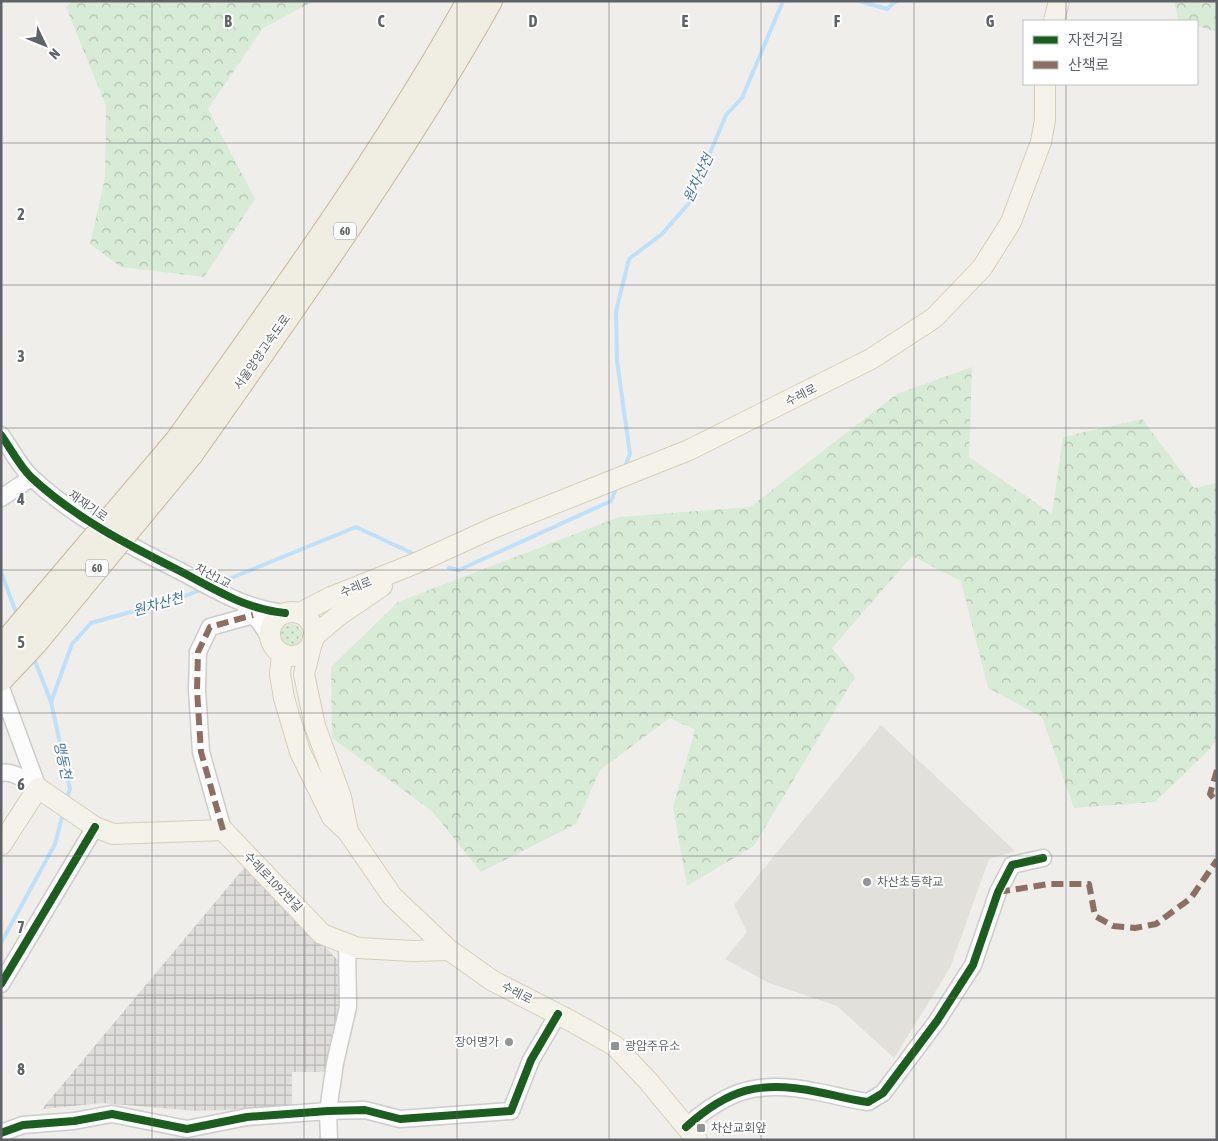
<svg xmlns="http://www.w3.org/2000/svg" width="1218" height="1141" font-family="'Asap Condensed','Noto Sans KR',sans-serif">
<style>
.industrial{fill:url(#industrial-grid)}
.education{fill:#e2e0da}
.grass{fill:url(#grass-dots)}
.forest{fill:url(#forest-crowns)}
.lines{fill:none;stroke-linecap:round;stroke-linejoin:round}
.stream{stroke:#bfe0f9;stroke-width:4}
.minor-casing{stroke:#cbcccc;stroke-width:19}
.major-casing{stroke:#d7ceb8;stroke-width:22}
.highway-casing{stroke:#c8b996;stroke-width:26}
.minor{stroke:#fdfcfc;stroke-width:16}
.major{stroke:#f4f2e9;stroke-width:20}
.highway{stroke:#f0ede3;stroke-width:24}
.highway-bridge-casing{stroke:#c8b996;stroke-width:26;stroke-linecap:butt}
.highway-bridge{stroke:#f0ede3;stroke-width:24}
.quiet{stroke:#8d6e63;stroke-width:6;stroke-dasharray:12 6;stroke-linecap:butt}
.cycleway-casing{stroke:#fff;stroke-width:11}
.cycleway{stroke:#1b5e20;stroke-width:8}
.grid{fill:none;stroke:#5f6368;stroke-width:1;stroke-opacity:0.55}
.poi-dot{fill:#919496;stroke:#fff;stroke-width:2}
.labels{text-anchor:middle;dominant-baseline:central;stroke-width:4;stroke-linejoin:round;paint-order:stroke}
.shield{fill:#fff;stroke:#8f9295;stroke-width:1}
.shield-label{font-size:11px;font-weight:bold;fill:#5f6368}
.street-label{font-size:12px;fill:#5f6368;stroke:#fff}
.poi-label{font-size:12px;fill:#5f6368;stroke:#fff;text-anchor:start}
.water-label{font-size:14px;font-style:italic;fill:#4174aa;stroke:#fff}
.grid-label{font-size:16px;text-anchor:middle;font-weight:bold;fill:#5f6368;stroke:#fff;stroke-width:4;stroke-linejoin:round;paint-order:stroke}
</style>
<defs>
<pattern id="industrial-grid" width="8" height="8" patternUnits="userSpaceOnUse" patternTransform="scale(1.25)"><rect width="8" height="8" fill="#dfddda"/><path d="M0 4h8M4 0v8" fill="none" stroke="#b8b7b5"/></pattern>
<pattern id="grass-dots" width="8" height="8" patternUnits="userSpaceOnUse" patternTransform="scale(1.25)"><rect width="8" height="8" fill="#d8ebd6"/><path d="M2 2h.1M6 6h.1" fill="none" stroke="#b2c2b1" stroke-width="1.8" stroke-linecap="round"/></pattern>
<pattern id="forest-crowns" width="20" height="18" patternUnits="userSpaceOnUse" patternTransform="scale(1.25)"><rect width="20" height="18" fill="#d8ebd6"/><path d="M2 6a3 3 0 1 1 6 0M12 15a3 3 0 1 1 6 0" fill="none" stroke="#b2c2b1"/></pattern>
</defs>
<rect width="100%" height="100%" fill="#efeeea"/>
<path class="industrial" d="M248 863 341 964 344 993 329 1072H292V1107L197 1111 101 1103 42 1109Z"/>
<path class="education" d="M881 725 1015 851 989 859 950 968 894 1058 837 1006 769 983 725 959 747 932 734 905Z"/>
<circle class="grass" cx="291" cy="635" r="11"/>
<g class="forest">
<path d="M72 1H314L263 28 208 109 255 199 204 277 121 267 90 244 105 178 106 106 66 7Z"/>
<path d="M1174 1H1217V32L1197 26V21L1178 20Z"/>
<path d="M972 367 969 457 1052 514 1063 437 1142 419 1194 488 1217 483V738L1211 748 1155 802 1074 808 1042 717 988 688 961 581 912 556 832 648 855 677 754 846 687 886 673 807 695 730 670 718 600 770 576 824 481 872 432 811 332 738 331 667 398 602 619 517 750 507 897 394Z"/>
</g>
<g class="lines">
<g class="stream">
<path d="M860 1 887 9 896 1"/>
<path d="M626 464 630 454 617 361 616 311 629 259 662 234 689 203 726 115 742 98 783 1"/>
<path d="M449 568 459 570 611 501 615 491"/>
<path d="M1 572 17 615"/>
<path d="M214 585 356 527 416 555"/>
<path d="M33 656 51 702 70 789 66 801"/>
<path d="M51 702 72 644 91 623 177 599 203 589"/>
<path d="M1 943 55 844 63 813"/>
</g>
<defs>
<g id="minor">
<path d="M1 435C11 449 20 467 32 478 75 518 128 545 180 571 214 589 245 609 285 613"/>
<path d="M1 498 31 478"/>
<path d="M246 609 259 621 270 638"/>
<path d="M1 688 38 788"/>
<path d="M1 773C14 770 27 782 38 788"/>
<path d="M223 830 201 752 197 690 198 652 210 627 253 615"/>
<path d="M1 984 95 827"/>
<path d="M686 1127C729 1088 761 1080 818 1092 835 1095 851 1100 868 1102L883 1093 937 1021 973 965 998 892 1012 865 1043 858"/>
<path d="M1 1133 23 1125 74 1121 112 1114 187 1129 247 1117 328 1111 365 1110 400 1119 511 1111 531 1060 558 1014"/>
<path d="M329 1140 328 1111 335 1063 348 1007 347 944"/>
</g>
<g id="major">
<path d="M1054 21 1059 1"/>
<circle cx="292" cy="634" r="22"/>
<path d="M300 613 331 597 414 564 493 528 689 450 871 359 934 318 982 268 1011 222 1041 142 1045 120V84"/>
<path d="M313 637 338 616 382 586"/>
<path d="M312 642 304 674 315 726 341 797 348 832"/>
<path d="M282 654 280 674 284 698 300 752 332 817 348 832 392 896 449 950 493 981 571 1021 615 1046 649 1082 697 1140"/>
<path d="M1 845 38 788 95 827 113 834 223 830 322 934 358 948 413 951 449 950"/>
</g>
<g id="highway">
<path d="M177 441C279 298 383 155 469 1"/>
<path d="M191 454C295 306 401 159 490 1"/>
</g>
</defs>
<use href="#minor" class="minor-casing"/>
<use href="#major" class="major-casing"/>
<use href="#highway" class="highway-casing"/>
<use href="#minor" class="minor"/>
<use href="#major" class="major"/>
<use href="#highway" class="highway"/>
<defs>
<g id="highway-bridge">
<path d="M1 648 177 441"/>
<path d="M1 679 35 643 191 454"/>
</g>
</defs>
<use href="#highway-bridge" class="highway-bridge-casing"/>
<use href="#highway-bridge" class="highway-bridge"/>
<g class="quiet">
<path d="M1217 770 1210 794 1217 802"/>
<path d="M223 830 201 752 197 690 198 652 210 627 253 615"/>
<path d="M998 892 1049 884H1089L1095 916 1113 926 1135 928 1156 924 1191 898 1217 860"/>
</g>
<defs>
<g id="cycleway">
<path d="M1 435C11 449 20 467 32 478 75 518 128 545 180 571 214 589 245 609 285 613"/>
<path d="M1 984 95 827"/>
<path d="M686 1127C729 1088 761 1080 818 1092 835 1095 851 1100 868 1102L883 1093 937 1021 973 965 998 892 1012 865 1043 858"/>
<path d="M1 1133 23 1125 74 1121 112 1114 187 1129 247 1117 328 1111 365 1110 400 1119 511 1111 531 1060 558 1014"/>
</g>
</defs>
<use href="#cycleway" class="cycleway-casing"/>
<use href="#cycleway" class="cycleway"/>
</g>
<path class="grid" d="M152 1V1140M304 1V1140M457 1V1140M609 1V1140M761 1V1140M914 1V1140M1066 1V21M1066 84V1140M1 143H1217M1 285H1217M1 428H1217M1 570H1217M1 713H1217M1 856H1217M1 998H1217"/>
<g class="poi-dot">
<circle cx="867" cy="882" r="5"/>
<circle cx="509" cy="1042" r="5"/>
<rect x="610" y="1041" width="10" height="10" rx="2.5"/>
<rect x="696" y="1123" width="10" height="10" rx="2.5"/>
</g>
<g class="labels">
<g class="shield">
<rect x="334" y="222.5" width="22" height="17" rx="4"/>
<rect x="86" y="559.5" width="22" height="17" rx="4"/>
</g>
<g class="shield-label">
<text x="345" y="231">60</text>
<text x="97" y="568">60</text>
</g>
<g class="street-label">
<text transform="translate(262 352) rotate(-55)">서울양양고속도로</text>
<text transform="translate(801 395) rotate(-27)">수레로</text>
<text transform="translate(88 506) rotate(35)">재재기로</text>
<text transform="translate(213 576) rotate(28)">차산1교</text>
<text transform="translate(356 587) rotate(-22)">수레로</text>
<text transform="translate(273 882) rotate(46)">수레로1092번길</text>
<text transform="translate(517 993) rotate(27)">수레로</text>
</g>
<g class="poi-label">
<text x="877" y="882">차산초등학교</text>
<text x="499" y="1042" text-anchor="end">장어명가</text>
<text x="625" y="1046">광암주유소</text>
<text x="711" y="1128">차산교회앞</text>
</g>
<g class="water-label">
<text transform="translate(698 178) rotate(-65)">원차산천</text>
<text transform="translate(158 604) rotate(-16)">원차산천</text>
<text transform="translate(63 760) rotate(78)">맹동천</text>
</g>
</g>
<g class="grid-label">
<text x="228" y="27">B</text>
<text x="381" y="27">C</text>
<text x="533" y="27">D</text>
<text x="685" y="27">E</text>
<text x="837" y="27">F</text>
<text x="990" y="27">G</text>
<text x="21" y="220">2</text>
<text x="21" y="362">3</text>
<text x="21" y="505">4</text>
<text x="21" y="648">5</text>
<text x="21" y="790">6</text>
<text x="21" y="933">7</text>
<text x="21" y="1075">8</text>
</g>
<rect width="1218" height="1141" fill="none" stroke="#5f6368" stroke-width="5"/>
<rect x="1023" y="20" width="175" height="65" fill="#ffffff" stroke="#bfc1c3"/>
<rect x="1033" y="36" width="25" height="8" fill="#1b5e20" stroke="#bfc1c3"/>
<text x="1068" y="45" font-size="15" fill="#5f6368">자전거길</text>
<rect x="1033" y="61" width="25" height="8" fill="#8d6e63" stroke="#bfc1c3"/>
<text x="1068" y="70" font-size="15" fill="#5f6368">산책로</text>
<g transform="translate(45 45) rotate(133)" stroke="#ffffff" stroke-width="4" paint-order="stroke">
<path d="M0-4L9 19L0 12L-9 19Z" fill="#5f6368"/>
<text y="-8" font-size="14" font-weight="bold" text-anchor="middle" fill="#5f6368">N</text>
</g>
</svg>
